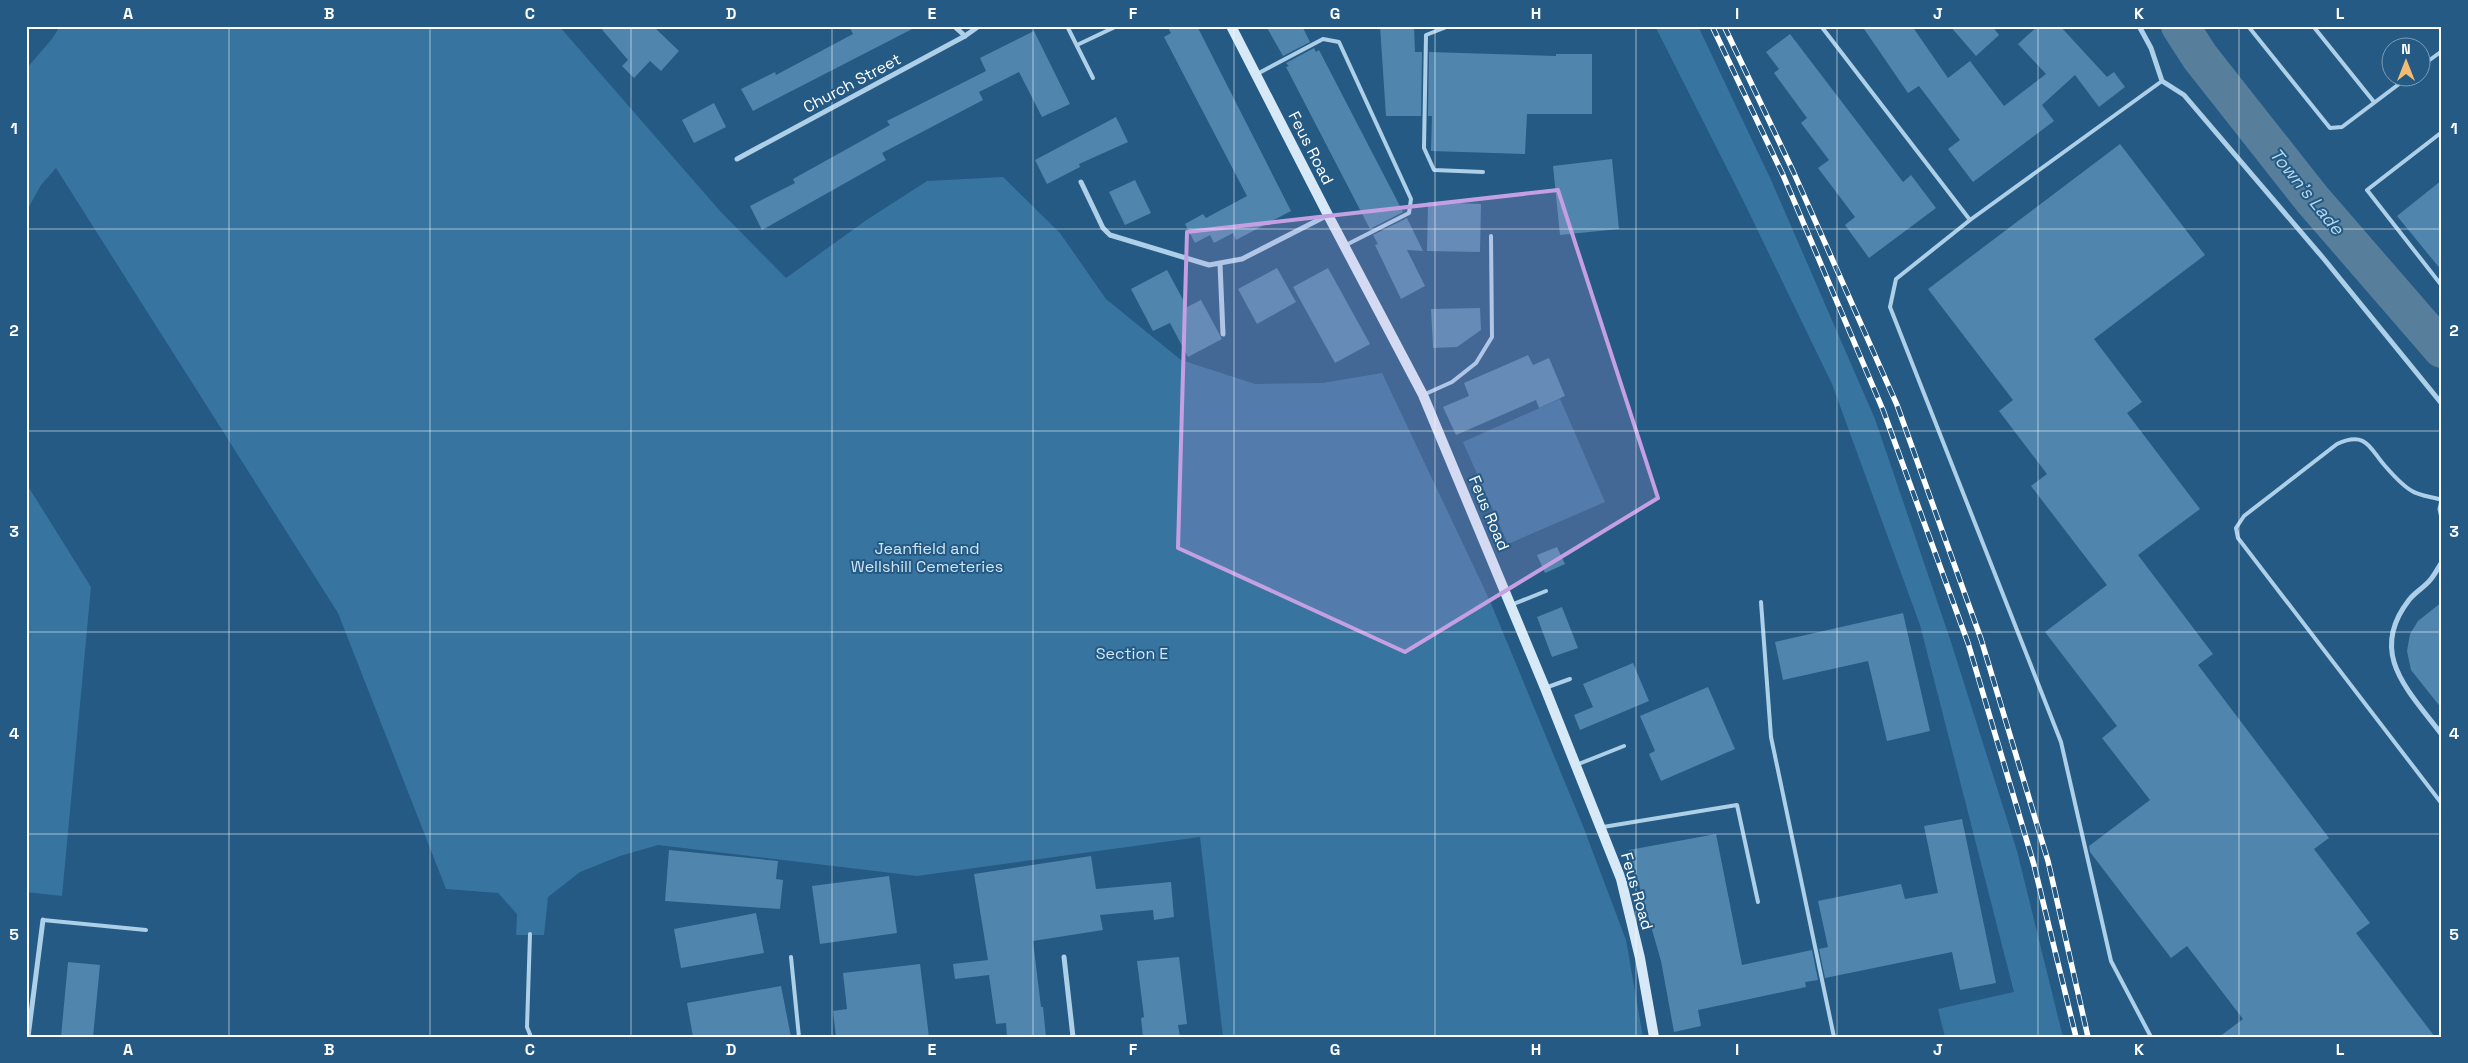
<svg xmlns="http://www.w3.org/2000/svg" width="2468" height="1063" font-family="'Space Grotesk',sans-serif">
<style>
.green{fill:#3874a0}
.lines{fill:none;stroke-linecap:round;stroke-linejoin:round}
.river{stroke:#577e9a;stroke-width:38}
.building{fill:#5086ad}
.lane{stroke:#adcfe8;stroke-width:4}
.street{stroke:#adcfe8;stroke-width:5}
.secondary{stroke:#d7e9f7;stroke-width:10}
.rail-casing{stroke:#fff;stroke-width:5.5}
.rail{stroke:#245a84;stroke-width:4;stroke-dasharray:11;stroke-linecap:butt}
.marked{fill:#c4a0e2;fill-opacity:0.2;stroke:#c4a0e2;stroke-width:4;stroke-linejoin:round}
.grid{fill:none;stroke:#fff;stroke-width:1;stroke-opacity:0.55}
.labels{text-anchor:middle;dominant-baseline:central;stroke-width:4;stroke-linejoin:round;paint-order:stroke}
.street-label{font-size:16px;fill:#fff;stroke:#245a84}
.park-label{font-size:16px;fill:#d1e6f6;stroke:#245a84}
.water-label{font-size:18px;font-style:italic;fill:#b8d9ef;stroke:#245a84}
.neatline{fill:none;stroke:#fff;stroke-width:2}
.grid-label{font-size:16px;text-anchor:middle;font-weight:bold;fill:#fff}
</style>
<rect width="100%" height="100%" fill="#245a84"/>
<g class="green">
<path d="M60 26H559L720 211 786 278 865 221 927 181 1003 177 1060 233 1106 299 1181 360 1255 384 1323 383 1382 373 1490 601 1583 826 1626 940 1643 1037H1223L1200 837 917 876 658 845 620 856 580 872 548 897 544 935H516L517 914 498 893 446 889 338 613 56 168 41 185 26 212V69L52 39Z"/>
<path d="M1655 26H1698L1771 180 1875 419 1951 642 2017 851 2063 1037H1945L1938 1009 2014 992 1920 625 1832 384 1741 196Z"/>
<path d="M1560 399 1605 502 1508 544 1463 442Z"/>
<path d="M26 483 91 587 62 896 26 892Z"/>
</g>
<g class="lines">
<path class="river" d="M2180 26 2200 57 2312 199 2442 349"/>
</g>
<g class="building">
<path d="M599 26H653L679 51 661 71 650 61 634 78 622 66 628 60Z"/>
<path d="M849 26H918L753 111 741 89 775 72 776 75 853 34Z"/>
<path d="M1167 26H1197L1291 211 1236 240 1233 233 1214 243 1210 235 1195 243 1185 224 1203 214 1206 218 1247 196 1164 37 1171 33Z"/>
<path d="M1266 26H1302L1310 42 1283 56Z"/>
<path d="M1380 26H1414L1415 52H1422L1421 116H1386Z"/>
<path d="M1862 26H1912L1948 78 1970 61 2004 106 2046 74 2018 44 2038 26H2060L2107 77 2114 72 2125 87 2099 107 2075 75 2042 105 2054 121 1973 182 1948 149 1960 140 1919 86 1908 93Z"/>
<path d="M1950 26H1992L1999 35 1976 56Z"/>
<path d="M1034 31 1070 104 1042 117 1019 72 979 92 983 100 882 153 886 160 762 230 750 206 795 183 793 179 890 125 887 121 986 71 980 58Z"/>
<path d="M1790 34 1903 182 1911 175 1936 208 1869 258 1845 225 1855 217 1818 168 1829 160 1801 123 1807 118 1774 73 1779 69 1766 52Z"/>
<path d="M1314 48 1316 52 1319 50 1403 212 1370 229 1286 67 1289 66 1286 63Z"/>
<path d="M1429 52 1556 56V54H1592V114H1527L1525 154 1431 151 1432 116H1428Z"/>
<path d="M714 103 726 127 694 143 682 120Z"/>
<path d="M1116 117 1128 142 1079 164 1080 167 1047 184 1035 160Z"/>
<path d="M2120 144 2205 255 2094 339 2142 402 2127 413 2200 509 2138 555 2213 654 2198 665 2329 838 2314 849 2370 923 2356 933 2435 1037H2219L2243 1019 2187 946 2171 958 2090 852 2089 846 2150 800 2102 738 2117 726 2045 632 2107 585 2031 486 2047 474 1999 411 2013 400 1928 289Z"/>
<path d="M1612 159 1619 229 1560 235 1553 166Z"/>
<path d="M1135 180 1151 213 1125 225 1109 192Z"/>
<path d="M2442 180V271L2397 216Z"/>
<path d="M1428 202 1481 204 1480 252 1427 251Z"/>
<path d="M1407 218 1423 251 1407 250 1425 286 1401 299 1375 245 1378 244 1373 235Z"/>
<path d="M1277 268 1296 302 1257 324 1238 289Z"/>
<path d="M1328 268 1370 344 1335 363 1293 287Z"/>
<path d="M1167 270 1187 307 1201 300 1222 339 1188 357 1170 323 1153 331 1131 289Z"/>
<path d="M1480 308 1481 330 1457 347 1433 348 1431 309Z"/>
<path d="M1528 355 1533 365 1549 358 1565 396 1539 408 1536 400 1456 435 1443 407 1469 396 1464 383Z"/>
<path d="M1557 547 1565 564 1545 573 1537 555Z"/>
<path d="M2442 602V709L2411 670 2407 651 2410 634 2418 621Z"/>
<path d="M1562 607 1578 648 1552 657 1537 617Z"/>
<path d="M1903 613 1930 731 1887 741 1868 661 1783 680 1775 642Z"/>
<path d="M1633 663 1649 701 1580 730 1574 715 1593 707 1583 684Z"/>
<path d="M1708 687 1735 749 1661 781 1649 754 1655 751 1640 716Z"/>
<path d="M1962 819 1996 983 1960 990 1952 952 1825 978 1819 949 1828 947 1818 901 1901 884 1905 899 1938 893 1924 826Z"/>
<path d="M1716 834 1742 965 1812 950 1818 980 1805 982 1806 987 1698 1010 1701 1026 1674 1032 1661 961 1629 850Z"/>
<path d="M669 850 778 861 776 879 783 880 780 909 665 901Z"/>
<path d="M1091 856 1096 889 1171 882 1174 917 1154 920 1153 910 1100 915 1103 930 1033 941 1041 1007H1043L1046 1037H1007L1006 1023 996 1024 989 975 955 979 953 964 988 960 974 874Z"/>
<path d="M889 876 897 933 820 944 812 886Z"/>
<path d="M756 913 764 953 681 968 674 929Z"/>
<path d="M1179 957 1187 1024 1178 1025 1180 1037H1143L1141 1018 1144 1017 1137 961Z"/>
<path d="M68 962 100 965 93 1037H61Z"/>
<path d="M920 964 929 1037H836L833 1011 847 1009 843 973Z"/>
<path d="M781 986 791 1037H693L687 1003Z"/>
</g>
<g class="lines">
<g class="lane">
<path d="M1067 26 1093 78"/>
<path d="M1449 26 1426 35 1424 148 1434 170 1483 172"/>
<path d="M1821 26 1970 220"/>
<path d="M2248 26 2330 128 2342 127 2407 78"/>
<path d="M2313 26 2374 102"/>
<path d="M1077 45 1115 27"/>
<path d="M2420 67 2442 51"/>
<path d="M1257 74 1323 39 1339 42 1411 199 1409 213 1346 245"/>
<path d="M2442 132 2367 190 2442 286"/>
<path d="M1423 395 1452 382 1476 363 1492 337 1491 236"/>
<path d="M2442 500C2433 497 2420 496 2412 491 2403 486 2393 475 2386 467 2370 450 2368 430 2337 444L2244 516 2236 528 2238 538 2442 804"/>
<path d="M1761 602 1771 737 1834 1037"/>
<path d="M1511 605 1546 591"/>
<path d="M1545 688 1570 679"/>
<path d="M1576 765 1624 746"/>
<path d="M1603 827 1737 805 1758 902"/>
<path d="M43 920 146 930"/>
<path d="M530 934 527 1027 531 1037"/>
<path d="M791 957 799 1037"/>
<path d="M2151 1037 2111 961 2061 742 1890 307 1896 279 1970 220 2162 81"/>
</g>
<g class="street">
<path d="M954 26 965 36"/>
<path d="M2139 26 2151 48 2162 81 2184 95 2324 259 2442 404"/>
<path d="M737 159 965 36 979 26"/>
<path d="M1081 182 1103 228 1110 235 1209 265 1242 259 1328 215"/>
<path d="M1220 264 1223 334"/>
<path d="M2442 500 2440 509 2442 518"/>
<path d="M2442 562C2438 568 2435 574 2431 579 2425 587 2415 592 2409 600 2367 654 2409 691 2442 735"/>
<path d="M1064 957 1073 1037"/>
<path d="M28 1037 43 920"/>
</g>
<path class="secondary" d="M1231 26 1328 215 1423 395 1545 688 1621 879 1640 958 1654 1037"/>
<defs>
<g id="rail">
<path d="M1712 26 1783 175 1883 410 1968 643 2034 865 2076 1037"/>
<path d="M1724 26 1793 171 1897 405 1981 639 2048 861 2088 1037"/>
</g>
</defs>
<use href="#rail" class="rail-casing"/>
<use href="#rail" class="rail"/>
</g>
<path class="marked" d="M1558 190 1658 498 1405 652 1178 548 1187 232Z"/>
<path class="grid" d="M229 26V1037M430 26V1037M631 26V1037M832 26V1037M1033 26V1037M1234 26V1037M1435 26V1037M1636 26V1037M1837 26V1037M2038 26V1037M2239 26V1037M26 229H2442M26 431H2442M26 632H2442M26 834H2442"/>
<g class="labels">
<g class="street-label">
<text transform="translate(852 83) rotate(-28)">Church Street</text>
<text transform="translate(1311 148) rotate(63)">Feus Road</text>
<text transform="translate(1489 513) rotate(67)">Feus Road</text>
<text transform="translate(1637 891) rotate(74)">Feus Road</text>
</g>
<g class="park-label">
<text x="927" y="548">Jeanfield and<tspan x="927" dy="18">Wellshill Cemeteries</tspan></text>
<text x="1132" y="653">Section E</text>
</g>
<g class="water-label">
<text transform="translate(2307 191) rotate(51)">Town's Lade</text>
</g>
</g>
<rect width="2468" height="1063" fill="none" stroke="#245a84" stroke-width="55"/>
<g transform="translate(2406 62)"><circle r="24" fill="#245a84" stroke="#7c9cb5"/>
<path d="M0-4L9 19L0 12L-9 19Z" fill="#f2bc71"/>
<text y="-8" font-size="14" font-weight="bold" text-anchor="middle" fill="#ffffff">N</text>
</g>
<rect x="28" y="28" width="2412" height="1008" class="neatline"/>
<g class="grid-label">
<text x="128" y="19">A</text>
<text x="329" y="19">B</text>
<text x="530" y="19">C</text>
<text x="731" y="19">D</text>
<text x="932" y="19">E</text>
<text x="1133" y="19">F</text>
<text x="1335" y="19">G</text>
<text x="1536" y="19">H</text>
<text x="1737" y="19">I</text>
<text x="1938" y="19">J</text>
<text x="2139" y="19">K</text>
<text x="2340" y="19">L</text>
<text x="14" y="134">1</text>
<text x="2454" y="134">1</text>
<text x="14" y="336">2</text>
<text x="2454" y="336">2</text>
<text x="14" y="537">3</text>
<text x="2454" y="537">3</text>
<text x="14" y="739">4</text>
<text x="2454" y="739">4</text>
<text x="14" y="940">5</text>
<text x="2454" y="940">5</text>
<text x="128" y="1055">A</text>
<text x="329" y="1055">B</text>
<text x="530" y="1055">C</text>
<text x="731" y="1055">D</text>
<text x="932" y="1055">E</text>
<text x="1133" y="1055">F</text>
<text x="1335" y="1055">G</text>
<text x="1536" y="1055">H</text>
<text x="1737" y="1055">I</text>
<text x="1938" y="1055">J</text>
<text x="2139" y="1055">K</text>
<text x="2340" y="1055">L</text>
</g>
</svg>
